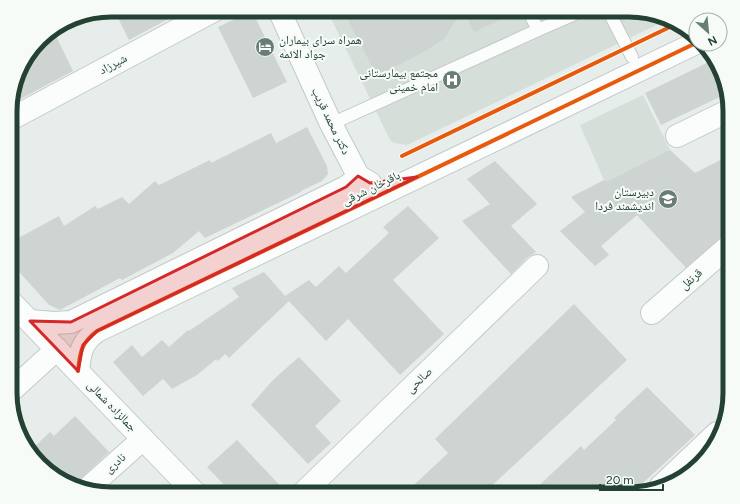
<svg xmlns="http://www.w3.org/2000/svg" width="740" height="504" font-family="Figtree,'Noto Naskh Arabic',sans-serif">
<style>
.built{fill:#d5ded9}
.building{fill:#ced4d1}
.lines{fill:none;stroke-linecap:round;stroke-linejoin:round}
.lane-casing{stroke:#c4cac7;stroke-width:14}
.street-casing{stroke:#c4cac7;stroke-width:24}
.secondary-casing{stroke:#c3cac7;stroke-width:24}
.lane{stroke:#fbfcfc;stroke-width:12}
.street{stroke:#fbfcfc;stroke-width:22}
.secondary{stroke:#fbfcfc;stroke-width:22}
.cycleway-casing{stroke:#f7fbf8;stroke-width:6}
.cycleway{stroke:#e8590c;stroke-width:4}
.marked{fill:#d62828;fill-opacity:0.2;stroke:#d62828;stroke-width:3;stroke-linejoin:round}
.labels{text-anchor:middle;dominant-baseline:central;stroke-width:4;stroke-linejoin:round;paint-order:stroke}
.poi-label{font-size:12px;fill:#234234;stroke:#f7fbf8;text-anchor:end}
.street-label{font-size:12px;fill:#234234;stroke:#f7fbf8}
.rim{fill:none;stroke:#234234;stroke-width:5}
</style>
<rect width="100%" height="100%" fill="#e7edea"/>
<g class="built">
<path d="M327 10H635L665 21 407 145 394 143 390 140Z"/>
<path d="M643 95 670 150 730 218V230L686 268 604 180 580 125Z"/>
</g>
<g class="building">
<path d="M114 10H185L129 40Z"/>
<path d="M343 10H462L444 39 422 53 377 76Z"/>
<path d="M463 10H521L474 32Z"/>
<path d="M252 11 287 82 253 98 218 27Z"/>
<path d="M53 30 73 71 11 104V98L23 61 45 35Z"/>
<path d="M715 59 717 61 726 94 661 125 645 93Z"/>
<path d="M307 127 327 166 328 174 322 181 301 191V192L205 238 199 231 173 253 122 280 120 278 60 310 49 305 11 263V242L59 216 64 226 95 206 98 209 122 197 129 204 155 181 159 185 210 160 211 163 271 133 276 143Z"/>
<path d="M670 150 695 173 730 155V230L686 267 637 215 601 246 609 255 595 266 560 231 585 212 571 197 604 180 607 182Z"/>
<path d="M495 161 537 204 511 226 536 252 528 257 511 274 462 221 490 204 467 179Z"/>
<path d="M408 206 439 238 393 280 444 334 400 375 348 319 326 341 287 299 289 301 229 358 225 354 218 361 216 359 197 375 172 389 163 379 143 396 113 362 132 345 142 357 162 340 169 347 188 330 189 331 239 297 232 288 264 272 285 296 309 280 316 287 339 266 346 273 389 233 383 227Z"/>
<path d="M574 304 627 360 484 493 478 486 469 494H422L413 486 448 453 435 439Z"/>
<path d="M299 357 341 401 315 426 331 443 308 464 251 405 274 379Z"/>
<path d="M647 387 695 435 632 493 530 494 581 446 584 450 616 420 614 418Z"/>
<path d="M75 416 109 452 80 479 77 483 50 473 30 451 50 432 54 436Z"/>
<path d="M237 440 288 494H233L207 467Z"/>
</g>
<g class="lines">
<defs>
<g id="lane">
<path d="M608 10 632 57"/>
<path d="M538 30 584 10"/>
<path d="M331 124 538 30 528 10"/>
</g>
<g id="street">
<path d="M11 119 215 10"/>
<path d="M677 136 730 110"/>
<path d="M652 313 730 245"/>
<path d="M11 391 57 349"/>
<path d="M660 487 717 433"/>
<path d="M88 488 143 439"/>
<path d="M302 494 537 266"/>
</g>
<g id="secondary">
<path d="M279 10 331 124 351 162 358 176 370 183"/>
<path d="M11 302 196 494"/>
<path d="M30 321 54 323 71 322 346 187 356 180 358 176"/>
<path d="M78 371C80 352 81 343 97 331L696 43"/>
</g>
</defs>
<use href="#lane" class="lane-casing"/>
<use href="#street" class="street-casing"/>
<use href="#secondary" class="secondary-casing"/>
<use href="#lane" class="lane"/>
<use href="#street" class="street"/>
<use href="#secondary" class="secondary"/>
<defs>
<g id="cycleway">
<path d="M402 156 674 25"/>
<path d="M78 371C80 352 81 343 97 331L696 43"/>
</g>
</defs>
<use href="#cycleway" class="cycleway-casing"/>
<use href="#cycleway" class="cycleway"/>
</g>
<path class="marked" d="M358 176 370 183 417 177 97 331 83 345 78 371 30 321 71 322 346 187Z"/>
<defs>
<symbol id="hotel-disc" viewBox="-11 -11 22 22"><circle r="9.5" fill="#687e74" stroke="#f7fbf8"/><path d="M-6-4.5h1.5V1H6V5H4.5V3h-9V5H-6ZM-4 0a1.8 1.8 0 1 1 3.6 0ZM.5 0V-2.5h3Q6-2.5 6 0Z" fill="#fff"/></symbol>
<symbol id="hospital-disc" viewBox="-11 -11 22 22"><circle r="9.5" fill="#687e74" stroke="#f7fbf8"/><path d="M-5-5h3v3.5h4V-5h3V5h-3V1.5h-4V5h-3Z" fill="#fff"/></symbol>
<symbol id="school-disc" viewBox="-11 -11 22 22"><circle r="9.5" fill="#687e74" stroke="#f7fbf8"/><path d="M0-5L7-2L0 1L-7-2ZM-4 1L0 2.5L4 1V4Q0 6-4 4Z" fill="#fff"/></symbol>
</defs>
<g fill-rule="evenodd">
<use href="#hotel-disc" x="254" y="36" width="22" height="22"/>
<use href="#hospital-disc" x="441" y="69" width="22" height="22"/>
<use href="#school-disc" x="657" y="188" width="22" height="22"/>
</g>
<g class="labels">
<g class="poi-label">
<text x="279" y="40" text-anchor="start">همراه سرای بیماران<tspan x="279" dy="14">جواد الائمه</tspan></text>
<text x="438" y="73">مجتمع بیمارستانی<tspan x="438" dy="14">امام خمینی</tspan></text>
<text x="654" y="192">دبیرستان<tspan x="654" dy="14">اندیشمند فردا</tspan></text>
</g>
<g class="street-label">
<text transform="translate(113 64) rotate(-28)">شیرزاد</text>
<text transform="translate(331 121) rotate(64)">دکتر محمد قریب</text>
<text transform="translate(371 188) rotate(-26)">باقرخان شرقی</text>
<text transform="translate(691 279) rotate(-41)">قرنفل</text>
<text transform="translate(419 380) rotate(-44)">صالحی</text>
<text transform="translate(112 406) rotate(46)">جمالزاده شمالی</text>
<text transform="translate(115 463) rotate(-41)">نادری</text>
</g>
</g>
<path d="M0 0H740V504H0ZM111 17H629A94 94 0 0 1 723 111V393A94 94 0 0 1 629 487H111A94 94 0 0 1 17 393V111A94 94 0 0 1 111 17Z" fill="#f7fbf8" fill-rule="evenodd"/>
<path class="rim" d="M111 17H629A94 94 0 0 1 723 111V393A94 94 0 0 1 629 487H111A94 94 0 0 1 17 393V111A94 94 0 0 1 111 17Z"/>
<g transform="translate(708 32) rotate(153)"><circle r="19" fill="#f7fbf8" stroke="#a2b1aa"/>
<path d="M0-3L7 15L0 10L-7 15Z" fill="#687e74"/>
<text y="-6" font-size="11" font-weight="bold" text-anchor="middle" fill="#234234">N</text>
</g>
<path d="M600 484v6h63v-6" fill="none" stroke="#234234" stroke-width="2"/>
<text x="606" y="484" font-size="12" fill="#234234" stroke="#f7fbf8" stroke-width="3" paint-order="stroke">20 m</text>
</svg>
